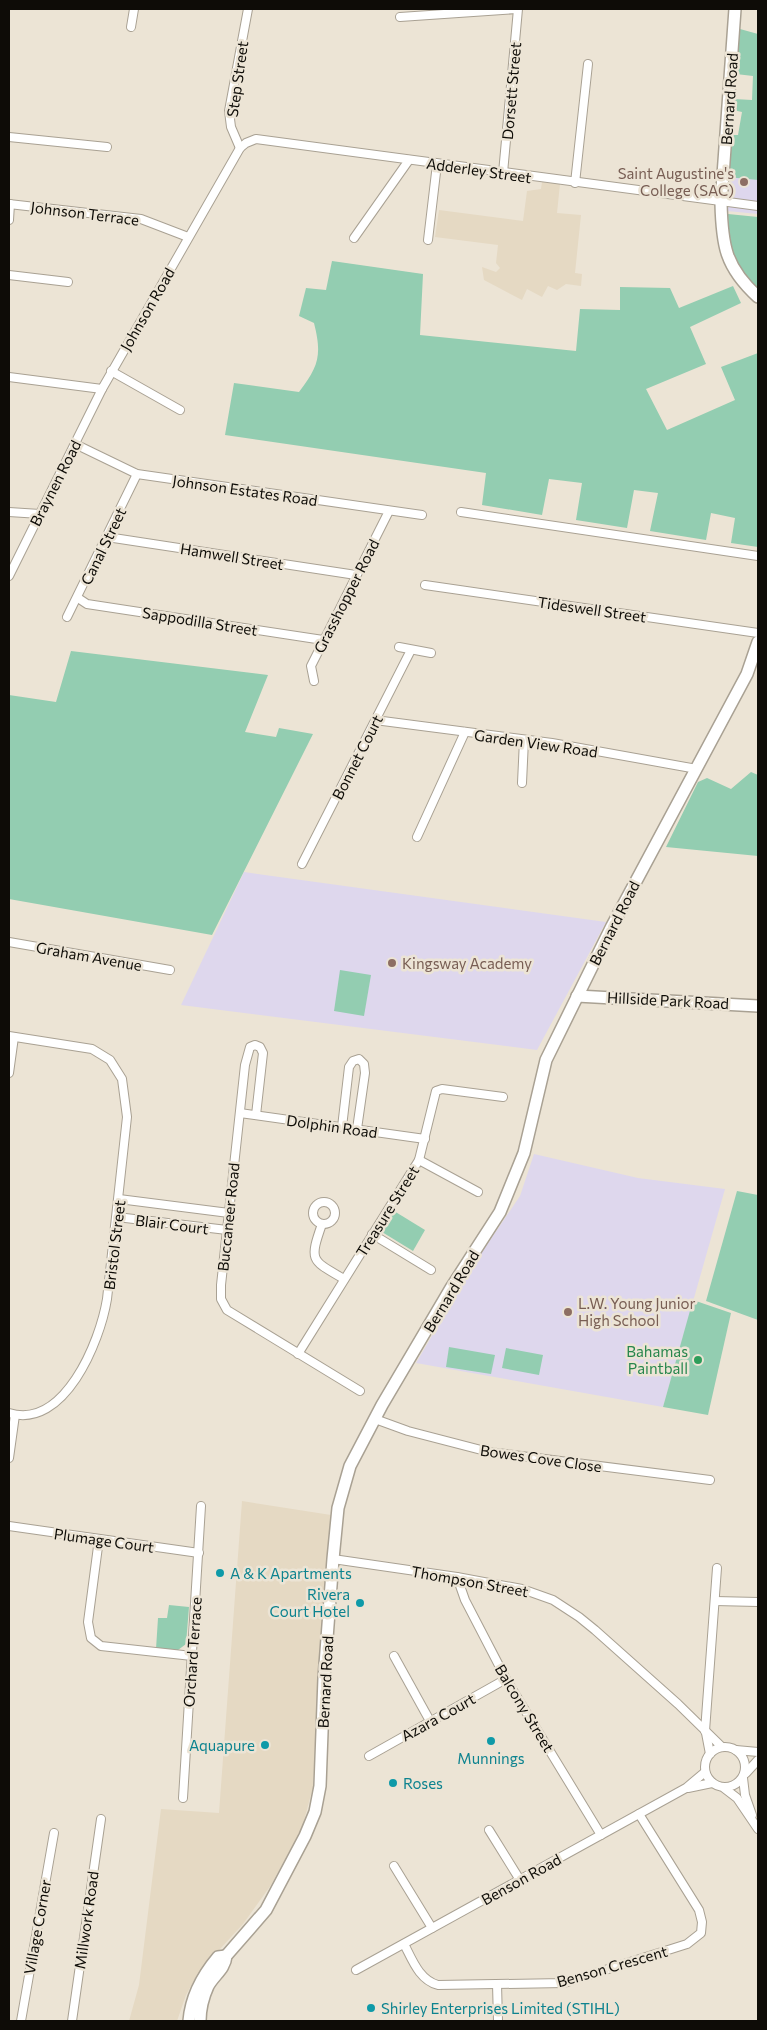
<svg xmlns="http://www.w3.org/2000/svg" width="767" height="2030" font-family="Commissioner,sans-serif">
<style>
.built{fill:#e5d9c3}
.education{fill:#ded7ed}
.green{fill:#93cdb1}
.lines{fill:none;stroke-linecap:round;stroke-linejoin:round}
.street-casing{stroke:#a9a193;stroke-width:10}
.secondary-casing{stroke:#a9a193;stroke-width:14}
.street{stroke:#fff;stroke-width:8}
.secondary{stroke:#fff;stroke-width:11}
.education-dot{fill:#8d6e63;stroke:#ece4d5;stroke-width:2}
.leisure-dot{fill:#2e9e5b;stroke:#ece4d5;stroke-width:2}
.culture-dot{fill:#0f9aa8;stroke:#ece4d5;stroke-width:2}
.labels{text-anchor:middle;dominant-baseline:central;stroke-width:5;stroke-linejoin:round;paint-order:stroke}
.street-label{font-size:15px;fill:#0e0c07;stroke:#ece4d5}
.education-label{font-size:15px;fill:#785e54;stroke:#ece4d5;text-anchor:start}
.leisure-label{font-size:15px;fill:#27864d;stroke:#ece4d5;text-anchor:end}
.culture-label{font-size:15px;fill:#0d838f;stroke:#ece4d5;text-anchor:start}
</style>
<rect width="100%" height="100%" fill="#ece4d5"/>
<g class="built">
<path d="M542 182 560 184 557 213 581 215 575 273 582 274 581 286 566 284 557 290 548 286 542 297 527 289 522 300 484 280 482 267 496 272 500 268 496 263 498 245 435 237 439 210 523 221 527 191 541 189Z"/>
<path d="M242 1501 331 1515 317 1698 313 1787 302 1828 271 1885 243 1924 198 1973 186 1995 177 2021H129L139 1985 161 1809 219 1813Z"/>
</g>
<g class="education">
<path d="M732 152 758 154V214L727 211Z"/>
<path d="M244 872 606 922 537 1050 181 1005Z"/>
<path d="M534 1154 638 1178 725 1189 663 1407 416 1363 476 1261 520 1196Z"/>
</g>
<g class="green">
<path d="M740 29 758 34V180L727 177 731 135H738L742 112 733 110 734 99 752 100 753 76 736 74Z"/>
<path d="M728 214 758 217V289C734 268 729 245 728 214Z"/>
<path d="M332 261 423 274 420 335 576 351 580 309 620 310V287L670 288 679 308 733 286 741 303 690 327 706 364 646 389 667 430 735 400 721 367 758 353V547L731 543 735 518 711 513 706 540 650 531 658 493 634 490 627 528 576 520 582 483 549 479 542 515 482 505 486 473 225 435 234 383 299 392C319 366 322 355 314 323L299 316 306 288 326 290Z"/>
<path d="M71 651 268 675 245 732 276 737 279 728 313 734 212 935 9 899V695L56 702Z"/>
<path d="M751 772 758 775V856L666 847 698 782 707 778 731 789Z"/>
<path d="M340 970 371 975 364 1016 334 1011Z"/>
<path d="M737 1191 758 1195V1320L706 1301Z"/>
<path d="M394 1211 425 1230 413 1251 382 1232Z"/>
<path d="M693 1300 731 1313 708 1415 663 1407Z"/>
<path d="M449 1347 495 1355 491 1374 446 1367Z"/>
<path d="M506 1348 543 1355 539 1375 502 1368Z"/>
<path d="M169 1605 189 1607 186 1644 178 1650 156 1649 158 1618H167Z"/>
</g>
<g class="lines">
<defs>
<g id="street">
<path d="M400 17 517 9"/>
<path d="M131 27 134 9"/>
<path d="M9 137 107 147"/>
<path d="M240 148 231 127 229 111 248 9"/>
<path d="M503 173 518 9"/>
<path d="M575 183 588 64"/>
<path d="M9 204 141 219 188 237"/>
<path d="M9 220 10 204"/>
<path d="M354 238 409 160"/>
<path d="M428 240 437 164"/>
<path d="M9 275 68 282"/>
<path d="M111 371 180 410"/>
<path d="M9 377 102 389 240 148 246 143 256 139 758 206"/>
<path d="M75 444 137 474 422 515"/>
<path d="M9 512 40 514"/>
<path d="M461 512 758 556"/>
<path d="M107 537 356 575"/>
<path d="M9 576 102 389"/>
<path d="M425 585 758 633"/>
<path d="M78 598 87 604 323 640"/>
<path d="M67 617 137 474"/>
<path d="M399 647 431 653"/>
<path d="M314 681 311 666 389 511"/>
<path d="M375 720 552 743 697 769"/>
<path d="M522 783 524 740"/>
<path d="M417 837 465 732"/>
<path d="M302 864 411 650"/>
<path d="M9 942 170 970"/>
<path d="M9 1036 92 1049 110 1060 122 1079 127 1117 107 1299C100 1342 64 1430 9 1413"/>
<path d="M9 1073 14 1037"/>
<path d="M240 1113 425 1139"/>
<path d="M256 1115 263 1053 260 1047 255 1045 250 1047 245 1065 221 1285V1299L227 1310 360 1391"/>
<path d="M342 1127 349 1067 353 1061 359 1059 364 1064 365 1073 357 1129"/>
<path d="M419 1160 478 1192"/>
<path d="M119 1199 229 1213"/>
<circle cx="324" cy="1213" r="11"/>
<path d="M117 1217 227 1230"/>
<path d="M322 1224C309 1261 311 1260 344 1279"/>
<path d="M372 1234 431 1270"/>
<path d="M298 1354 419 1160 436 1091 442 1089 503 1097"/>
<path d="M375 1419 408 1431 489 1452 710 1480"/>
<path d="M9 1458 15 1415"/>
<path d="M9 1526 199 1553"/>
<path d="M99 1539 88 1622 91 1638 101 1646 192 1656"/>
<path d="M333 1559 457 1577 522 1589 553 1600 579 1617 595 1630 678 1704 722 1747"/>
<path d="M457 1577 465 1600 506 1679 601 1835"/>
<path d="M715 1601 758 1602"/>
<path d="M394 1656 430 1721"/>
<path d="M705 1731 717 1568"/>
<path d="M706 1733 710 1754"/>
<circle cx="725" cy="1767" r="20"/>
<path d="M736 1750 758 1752"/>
<path d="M369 1756 506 1679"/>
<path d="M746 1773 758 1760"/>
<path d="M743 1778 745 1795 752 1815"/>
<path d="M688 1788 712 1783"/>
<path d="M724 1788 737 1798 758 1829"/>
<path d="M183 1798 201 1506"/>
<path d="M489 1830 520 1880"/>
<path d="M394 1866 432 1928"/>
<path d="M404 1944C412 1959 419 1980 438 1985L564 1983 687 1944 701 1933 702 1922 699 1910 639 1814"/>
<path d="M356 1970 686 1788 705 1772"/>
<path d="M497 1984 498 2021"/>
<path d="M21 2021 54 1833"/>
<path d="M72 2021 101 1819"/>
</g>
<g id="secondary">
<path d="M735 9 721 203C722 245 725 267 758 297"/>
<path d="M577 996 758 1006"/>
<path d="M189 2021C191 1996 202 1976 218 1957L226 1956"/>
<path d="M200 2021C200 2010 203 1997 208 1986 214 1975 225 1969 226 1956L266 1910 305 1836 315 1812 320 1786 324 1678 333 1559 338 1508 350 1466 382 1405 451 1288 500 1212 524 1153 546 1060 612 926 747 674 758 642"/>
</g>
</defs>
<use href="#street" class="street-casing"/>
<use href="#secondary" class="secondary-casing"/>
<use href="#street" class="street"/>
<use href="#secondary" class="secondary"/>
</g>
<g class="education-dot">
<circle cx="744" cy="182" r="5"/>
<circle cx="392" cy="963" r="5"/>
<circle cx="568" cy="1312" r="5"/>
</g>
<circle class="leisure-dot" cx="698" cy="1360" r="5"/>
<g class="culture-dot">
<circle cx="220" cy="1573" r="5"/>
<circle cx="360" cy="1603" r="5"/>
<circle cx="491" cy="1741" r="5"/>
<circle cx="265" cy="1745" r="5"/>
<circle cx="393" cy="1783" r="5"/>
<circle cx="371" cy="2008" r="5"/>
</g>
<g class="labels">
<g class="street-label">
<text transform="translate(237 79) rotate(-82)">Step Street</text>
<text transform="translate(511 91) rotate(-85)">Dorsett Street</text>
<text transform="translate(729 99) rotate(-86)">Bernard Road</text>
<text transform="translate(479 170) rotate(8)">Adderley Street</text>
<text transform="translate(85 213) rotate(7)">Johnson Terrace</text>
<text transform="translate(147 309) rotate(-60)">Johnson Road</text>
<text transform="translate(55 483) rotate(-63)">Braynen Road</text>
<text transform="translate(245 490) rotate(8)">Johnson Estates Road</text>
<text transform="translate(103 546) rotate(-64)">Canal Street</text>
<text transform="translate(232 556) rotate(9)">Hamwell Street</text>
<text transform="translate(346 596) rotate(-63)">Grasshopper Road</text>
<text transform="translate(592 609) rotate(8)">Tideswell Street</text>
<text transform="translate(200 621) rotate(9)">Sappodilla Street</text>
<text transform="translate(536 743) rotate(8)">Garden View Road</text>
<text transform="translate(357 757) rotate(-63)">Bonnet Court</text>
<text transform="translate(614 923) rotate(-63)">Bernard Road</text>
<text transform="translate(89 956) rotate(10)">Graham Avenue</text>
<text transform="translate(668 1000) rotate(3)">Hillside Park Road</text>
<text transform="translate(332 1126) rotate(8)">Dolphin Road</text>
<text transform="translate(387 1211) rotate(-58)">Treasure Street</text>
<text transform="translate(228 1217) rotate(-84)">Buccaneer Road</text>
<text transform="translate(172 1224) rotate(7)">Blair Court</text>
<text transform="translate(114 1245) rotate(-83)">Bristol Street</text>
<text transform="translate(451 1291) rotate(-59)">Bernard Road</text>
<text transform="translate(541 1458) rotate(8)">Bowes Cove Close</text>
<text transform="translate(104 1540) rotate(8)">Plumage Court</text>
<text transform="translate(470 1581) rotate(10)">Thompson Street</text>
<text transform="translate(192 1652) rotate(-86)">Orchard Terrace</text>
<text transform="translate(325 1682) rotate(-87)">Bernard Road</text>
<text transform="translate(525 1708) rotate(59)">Balcony Street</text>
<text transform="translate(438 1717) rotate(-29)">Azara Court</text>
<text transform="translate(521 1879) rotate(-29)">Benson Road</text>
<text transform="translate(86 1920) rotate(-82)">Millwork Road</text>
<text transform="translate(37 1927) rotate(-80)">Village Corner</text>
<text transform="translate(612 1966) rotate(-16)">Benson Crescent</text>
</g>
<g class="education-label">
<text x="734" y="173" text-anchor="end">Saint Augustine's<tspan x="734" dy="17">College (SAC)</tspan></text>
<text x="402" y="963">Kingsway Academy</text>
<text x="578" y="1303">L.W. Young Junior<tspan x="578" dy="17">High School</tspan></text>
</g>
<g class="leisure-label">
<text x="688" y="1351">Bahamas<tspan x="688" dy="17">Paintball</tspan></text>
</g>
<g class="culture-label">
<text x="230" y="1573">A &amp; K Apartments</text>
<text x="350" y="1594" text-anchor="end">Rivera<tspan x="350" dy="17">Court Hotel</tspan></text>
<text x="255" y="1745" text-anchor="end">Aquapure</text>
<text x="491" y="1758" text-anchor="middle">Munnings</text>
<text x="403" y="1783">Roses</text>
<text x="381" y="2008">Shirley Enterprises Limited (STIHL)</text>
</g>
</g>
<rect width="767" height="2030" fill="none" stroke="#0e0c07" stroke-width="20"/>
</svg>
